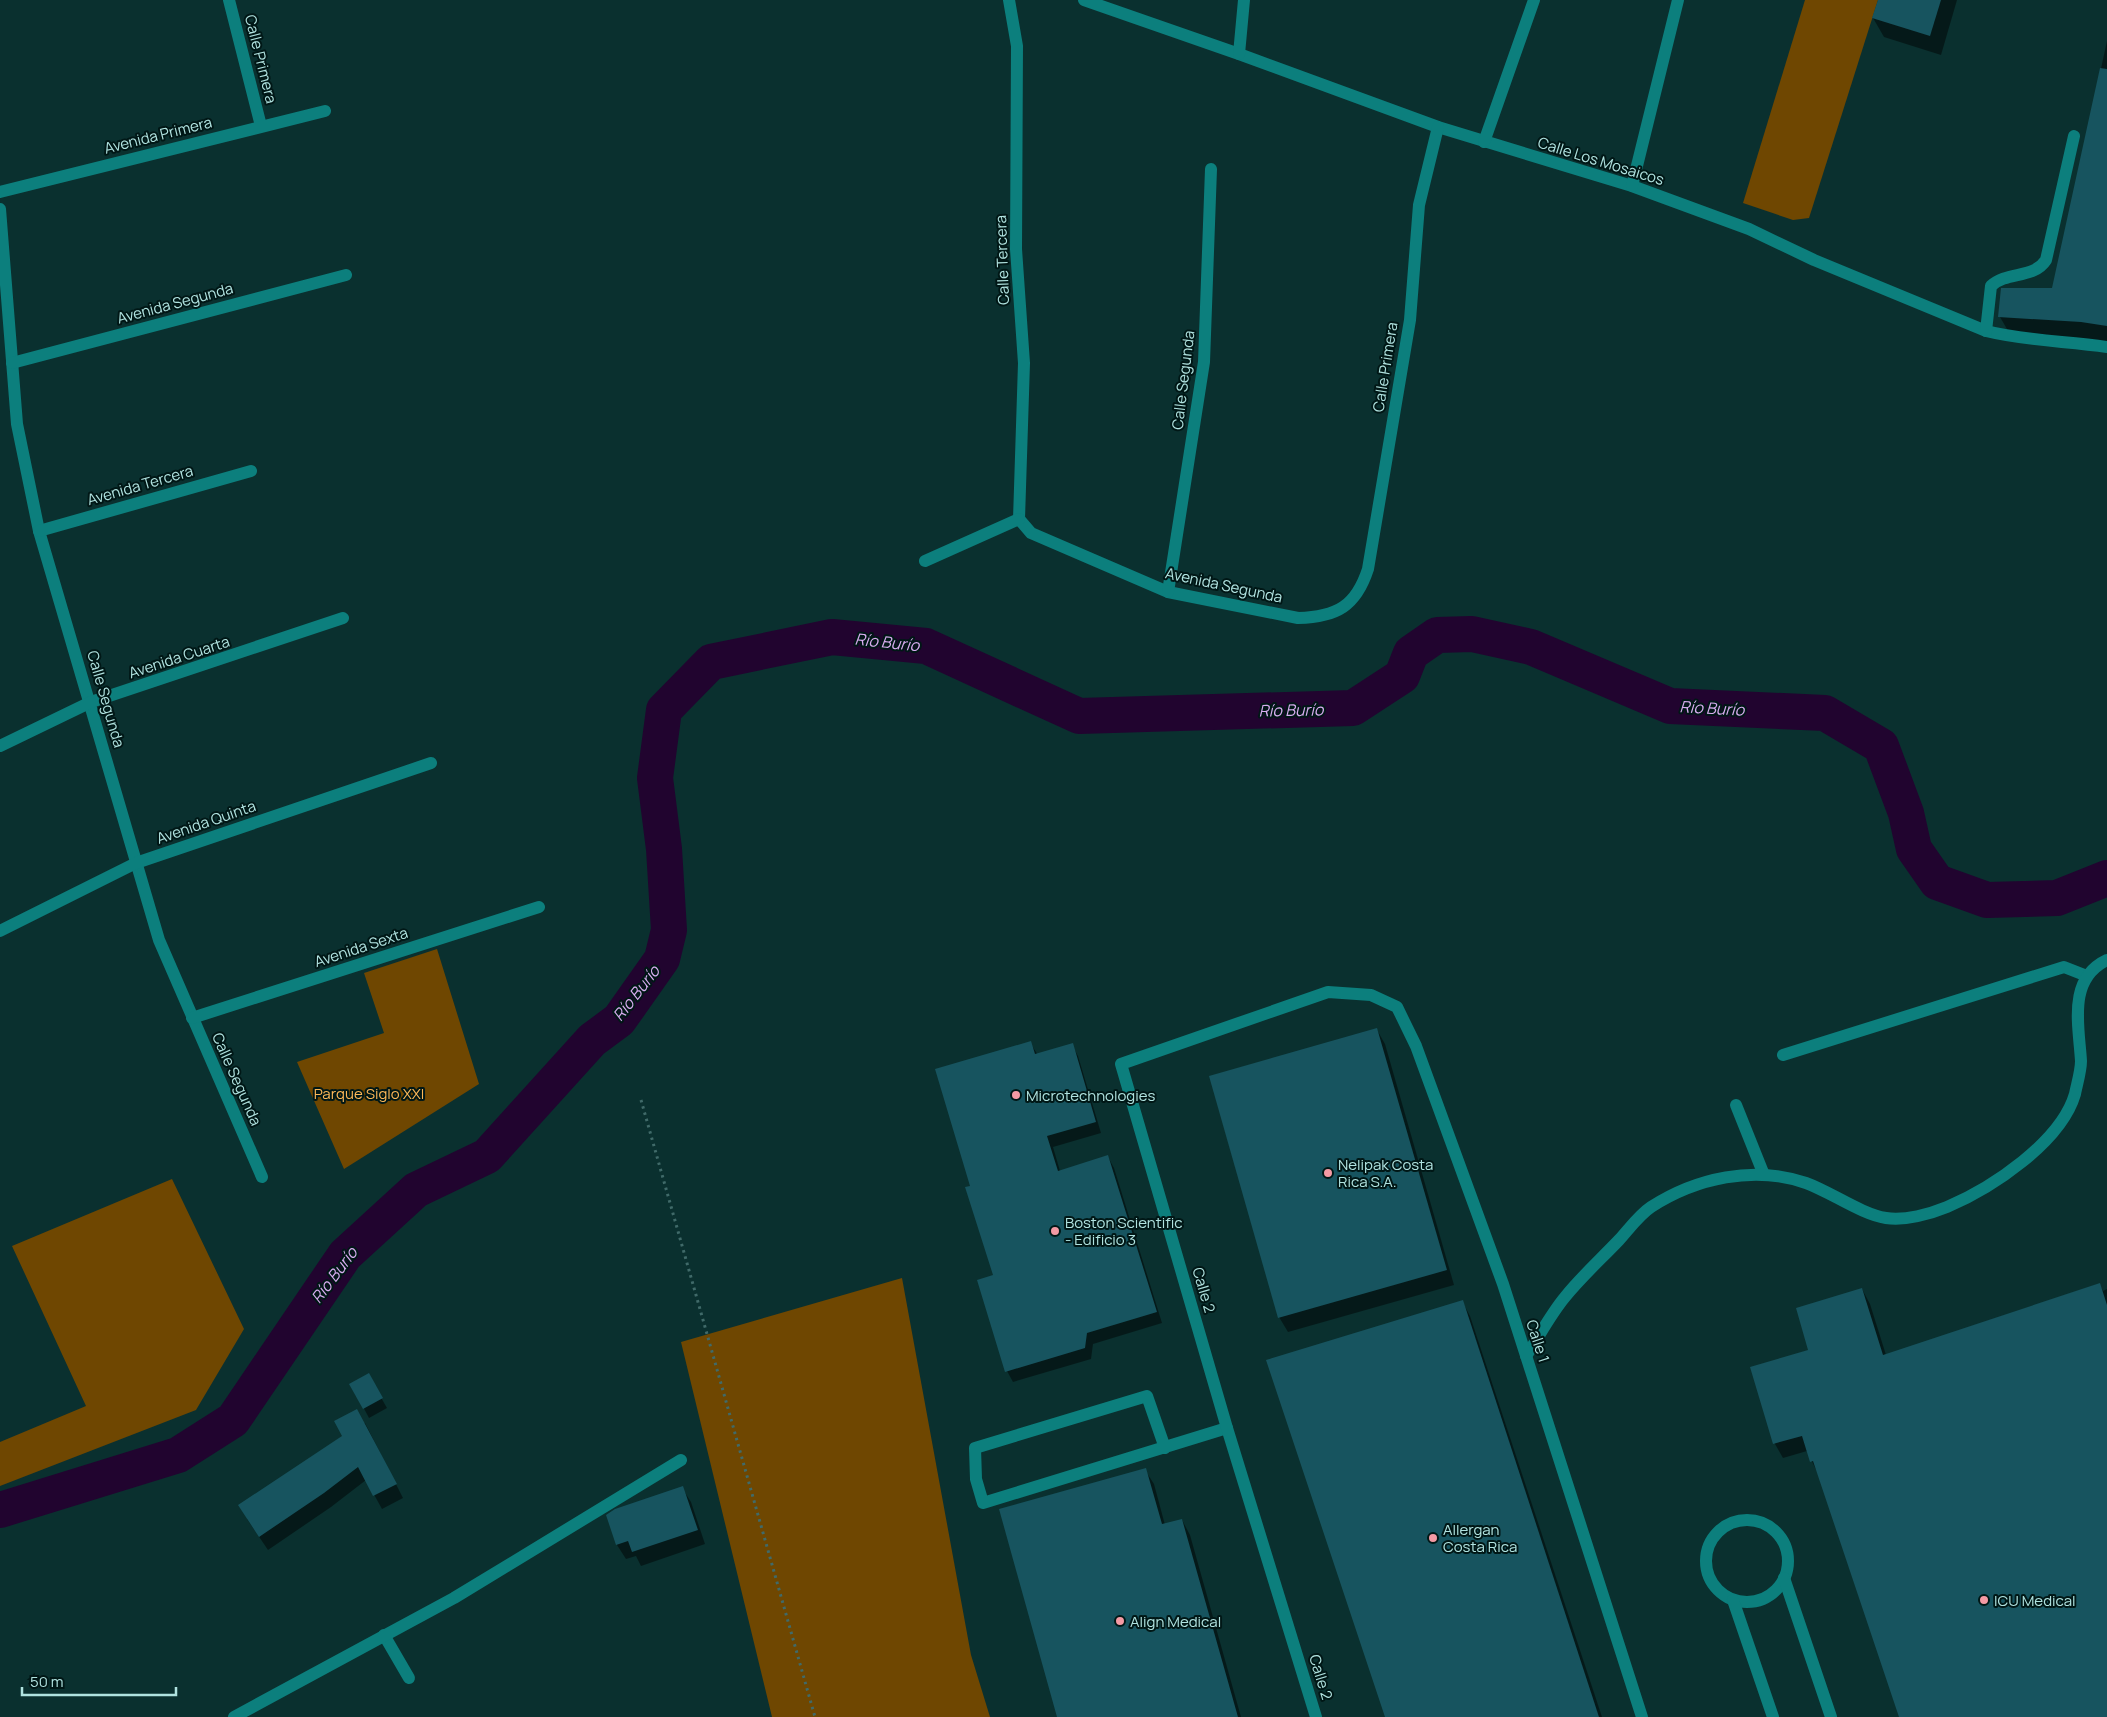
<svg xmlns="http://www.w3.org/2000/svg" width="2107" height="1717" font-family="Manrope,sans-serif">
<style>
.green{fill:#6f4701}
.shadow{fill:#0007}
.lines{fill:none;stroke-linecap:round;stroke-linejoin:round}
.river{stroke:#21042f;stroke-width:36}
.building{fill:#17545f}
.path{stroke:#406a69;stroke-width:3;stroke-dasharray:2.5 4;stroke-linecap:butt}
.minor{stroke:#0c7f7d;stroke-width:12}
.poi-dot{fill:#f49aa4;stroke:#001716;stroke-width:2}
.labels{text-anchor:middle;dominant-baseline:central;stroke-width:4;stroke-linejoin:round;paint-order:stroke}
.street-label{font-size:15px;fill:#b0e3e0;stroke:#001716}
.park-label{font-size:15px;fill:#fcb858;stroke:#001716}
.poi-label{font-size:15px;fill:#b0e3e0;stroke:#001716;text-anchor:start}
.water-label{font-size:16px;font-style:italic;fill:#d8adf0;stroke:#001716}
</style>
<rect width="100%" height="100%" fill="#0a302f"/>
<g class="green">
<path d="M1805 0H1878L1809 218 1793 220 1743 203Z"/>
<path d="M437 949 479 1084 344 1169 297 1062 384 1033 364 973Z"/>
<path d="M172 1179 244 1329 196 1410 0 1486V1442L86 1406 12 1246Z"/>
<path d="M902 1278 971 1655 990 1717H772L681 1342Z"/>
</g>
<g class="shadow">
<path d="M1879 0H1957L1941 55 1884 37 1873 18Z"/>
<path d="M2107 41V344L2011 336 2000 317 2053 289Z"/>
<path d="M1377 1030 1385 1044 1454 1285 1288 1332 1279 1317Z"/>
<path d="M1030 1043 1038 1055 1072 1045 1078 1056 1101 1133 1053 1147 1060 1171 1108 1157 1114 1168 1162 1323 1093 1344 1091 1359 1013 1382 1007 1371 994 1276Z"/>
<path d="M2099 1284 2103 1291 2107 1289V1717H1901L1819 1476 1807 1451 1783 1458 1775 1444 1751 1368 1810 1350 1862 1289 1870 1304 1886 1355Z"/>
<path d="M1462 1301 1470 1316 1602 1717H1386Z"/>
<path d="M368 1375 387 1408 369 1418 351 1384Z"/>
<path d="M365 1423 403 1498 382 1509 366 1480 331 1507 268 1550 247 1519 343 1436Z"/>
<path d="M1145 1470 1154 1484 1165 1525 1182 1520 1190 1535 1241 1717H1058Z"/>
<path d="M682 1488 691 1502 705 1544 641 1566 636 1556 626 1559 617 1545 607 1516Z"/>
</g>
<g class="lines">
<path class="river" d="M0 1510 178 1455 233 1420 345 1255 416 1190 487 1156 592 1040 619 1020 662 959 669 930 664 849 655 778 664 710 711 662 832 637 926 646 1079 716 1353 708 1402 676 1411 653 1437 635 1472 634 1531 647 1670 706 1825 713 1881 746 1906 813 1914 849 1937 882 1987 900 2057 898 2107 878"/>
</g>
<g class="building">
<path d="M1878 0H1941L1930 36 1872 18Z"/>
<path d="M2100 68 2107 69V326L2081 322 1998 317 2001 288H2052Z"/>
<path d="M1377 1028 1447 1270 1278 1318 1209 1076Z"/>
<path d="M1031 1041 1035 1054 1073 1043 1096 1122 1047 1136 1058 1171 1108 1155 1157 1312 1087 1333 1085 1348 1005 1372 977 1280 993 1275 965 1187 970 1186 935 1069Z"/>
<path d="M2100 1283 2107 1305V1717H1899L1813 1461 1810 1462 1802 1436 1773 1444 1750 1367 1808 1350 1796 1308 1862 1288 1883 1355Z"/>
<path d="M1463 1300 1599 1717H1385L1266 1360Z"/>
<path d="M369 1373 383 1398 363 1409 349 1384Z"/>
<path d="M357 1409 397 1484 373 1496 358 1467 324 1493 259 1537 238 1505 342 1436 334 1421Z"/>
<path d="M1146 1468 1162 1524 1182 1519 1238 1717H1057L999 1509Z"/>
<path d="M683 1486 698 1530 632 1552 628 1541 616 1545 606 1515 615 1509Z"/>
</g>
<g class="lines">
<path class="path" d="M641 1100 815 1717"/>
<g class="minor">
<path d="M229 0 261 126"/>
<path d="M1009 0 1017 46 1016 249 1024 363 1019 519"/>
<path d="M1084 0 1239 54 1438 127 1632 186 1749 229 1814 260 1986 331C2026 341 2066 341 2107 347"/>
<path d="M1239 54 1244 0"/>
<path d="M1484 142 1534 0"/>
<path d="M1632 186 1678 0"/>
<path d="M0 192 325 111"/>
<path d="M0 209 17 424 39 531 159 940 262 1177"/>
<path d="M1986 331 1991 286C2007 271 2034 279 2046 260L2074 136"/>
<path d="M12 363 346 275"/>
<path d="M1019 519 1031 533 1168 592 1298 618C1337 617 1356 606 1368 569L1410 320 1419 205 1438 127"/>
<path d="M39 531 251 471"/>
<path d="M925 561 1019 519"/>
<path d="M1168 592 1204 362 1211 169"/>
<path d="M0 746 91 702 343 618"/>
<path d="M0 931 136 863 431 763"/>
<path d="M192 1018 539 907"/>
<path d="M1783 1055 2064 967 2087 976"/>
<path d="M1736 1105 1764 1175"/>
<path d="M1526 1356C1539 1337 1550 1315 1565 1297 1581 1277 1601 1259 1619 1240 1629 1229 1639 1215 1651 1207 1696 1178 1754 1165 1806 1183 1831 1192 1861 1214 1886 1218 1905 1221 1930 1214 1947 1207 1992 1188 2061 1142 2075 1094 2077 1084 2081 1071 2081 1061 2079 1026 2067 979 2107 960"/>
<path d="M1165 1448 1147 1396 975 1448 976 1479 983 1503 1227 1428"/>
<circle cx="1747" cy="1561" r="41"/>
<path d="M1784 1578 1831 1717"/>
<path d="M1733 1600 1773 1717"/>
<path d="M384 1635 409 1678"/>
<path d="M234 1717 454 1598 681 1460"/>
<path d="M1316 1717 1227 1428 1121 1064 1328 992 1371 995 1397 1007 1416 1046 1503 1284 1642 1717"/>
</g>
</g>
<g class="poi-dot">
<circle cx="1016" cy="1095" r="5"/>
<circle cx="1328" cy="1173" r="5"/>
<circle cx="1055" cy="1231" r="5"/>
<circle cx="1433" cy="1538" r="5"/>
<circle cx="1984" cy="1600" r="5"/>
<circle cx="1120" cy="1621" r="5"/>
</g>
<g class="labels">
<g class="street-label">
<text transform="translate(261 59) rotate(76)">Calle Primera</text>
<text transform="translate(158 135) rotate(-14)">Avenida Primera</text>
<text transform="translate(1601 161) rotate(17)">Calle Los Mosaicos</text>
<text transform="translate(1002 260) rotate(-92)">Calle Tercera</text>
<text transform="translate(175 303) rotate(-15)">Avenida Segunda</text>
<text transform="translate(1385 367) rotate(-81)">Calle Primera</text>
<text transform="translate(1183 380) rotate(-83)">Calle Segunda</text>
<text transform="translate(140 485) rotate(-16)">Avenida Tercera</text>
<text transform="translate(1224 585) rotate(12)">Avenida Segunda</text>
<text transform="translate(179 657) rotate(-18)">Avenida Cuarta</text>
<text transform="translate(106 699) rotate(74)">Calle Segunda</text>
<text transform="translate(206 822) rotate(-19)">Avenida Quinta</text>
<text transform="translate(361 947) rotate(-18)">Avenida Sexta</text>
<text transform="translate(237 1079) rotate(66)">Calle Segunda</text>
<text transform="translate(1204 1290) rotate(74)">Calle 2</text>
<text transform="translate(1538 1341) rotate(72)">Calle 1</text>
<text transform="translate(1321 1677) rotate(73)">Calle 2</text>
</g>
<g class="park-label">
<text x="369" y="1093">Parque Siglo XXI</text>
</g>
<g class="poi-label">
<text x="1026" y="1095">Microtechnologies</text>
<text x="1338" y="1164">Nelipak Costa<tspan x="1338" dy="17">Rica S.A.</tspan></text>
<text x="1065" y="1222">Boston Scientific<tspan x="1065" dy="17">- Edificio 3</tspan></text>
<text x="1443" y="1529">Allergan<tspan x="1443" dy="17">Costa Rica</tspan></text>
<text x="1994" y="1600">ICU Medical</text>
<text x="1130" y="1621">Align Medical</text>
</g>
<g class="water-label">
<text transform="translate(887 642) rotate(6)">Río Burío</text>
<text transform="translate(1712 708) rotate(3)">Río Burío</text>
<text transform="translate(1291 710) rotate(-1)">Río Burío</text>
<text transform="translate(636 993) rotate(-52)">Río Burío</text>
<text transform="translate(334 1275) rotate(-53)">Río Burío</text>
</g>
</g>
<path d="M22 1687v8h154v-8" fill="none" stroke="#b0e3e0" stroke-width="2.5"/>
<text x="30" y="1687" font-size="15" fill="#b0e3e0" stroke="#001716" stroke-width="4" paint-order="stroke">50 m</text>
</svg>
